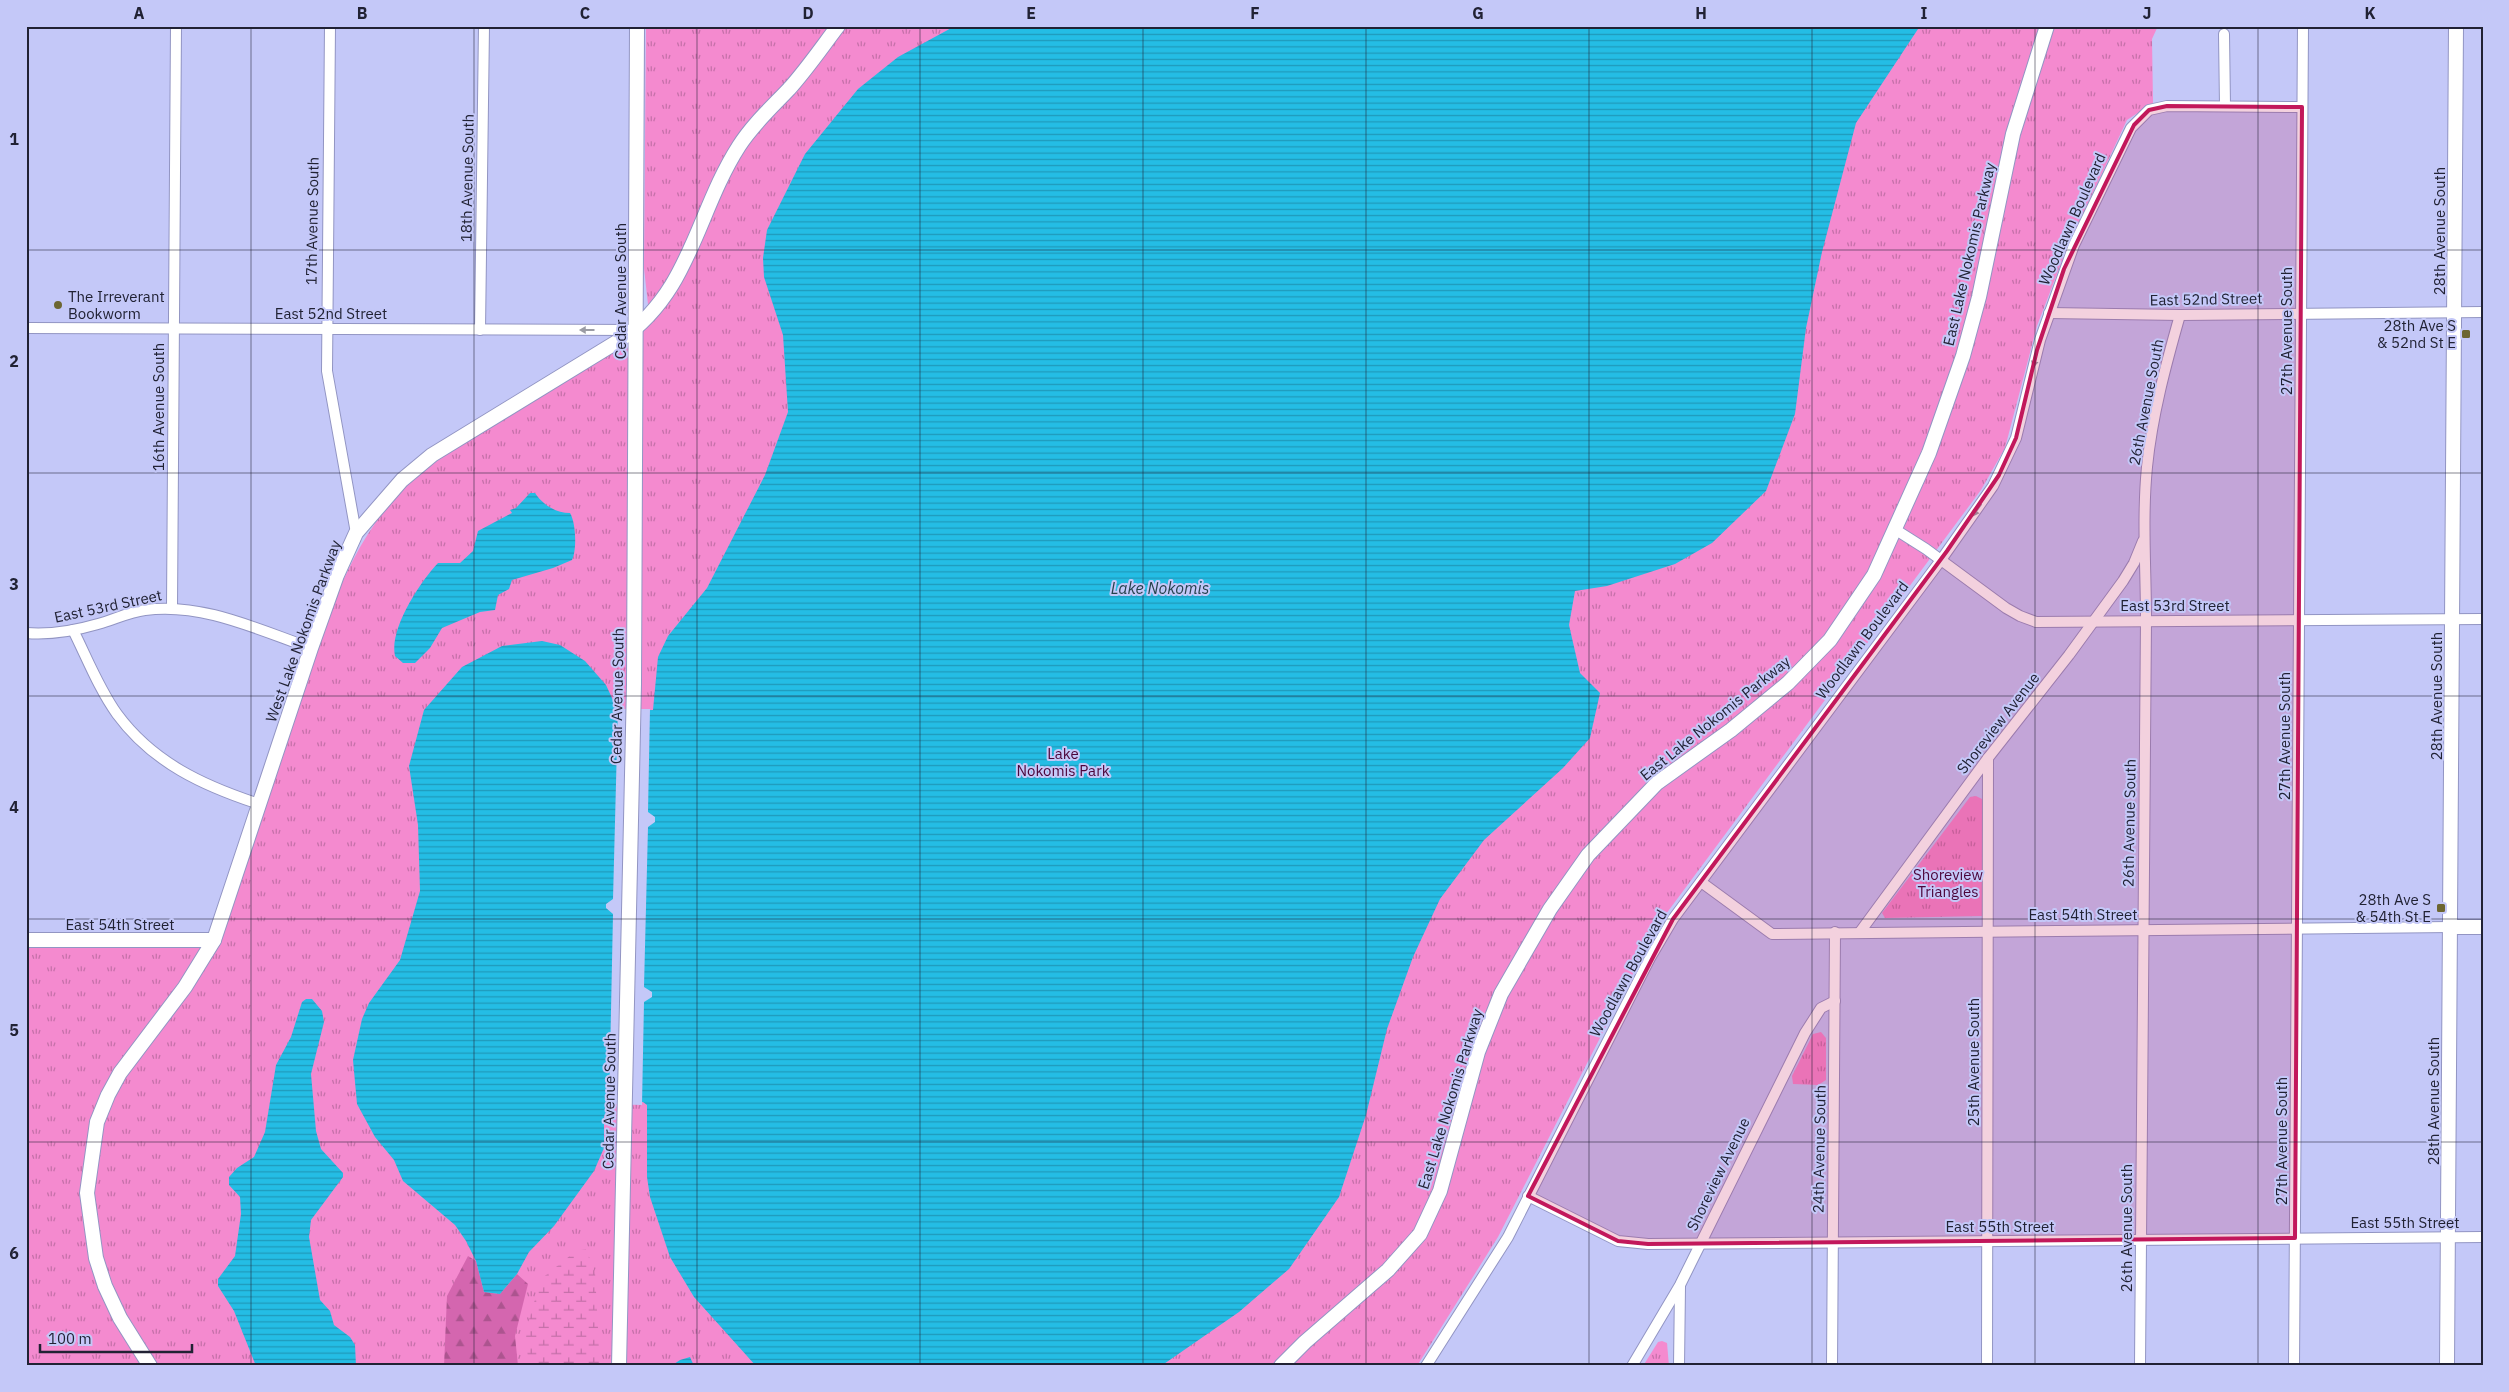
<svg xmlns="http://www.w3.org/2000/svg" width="2509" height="1392" font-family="'IBM Plex Sans',sans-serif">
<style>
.grass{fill:url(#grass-tufts)}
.forest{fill:url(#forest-firs)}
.wetland{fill:url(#wetland-marsh)}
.water{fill:url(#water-rules)}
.pier{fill:#c4c8f8}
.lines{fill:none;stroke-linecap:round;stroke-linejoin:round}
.street-casing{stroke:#9295c3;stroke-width:12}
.secondary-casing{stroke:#9295c3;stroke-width:16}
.street{stroke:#fff;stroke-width:10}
.secondary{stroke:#fff;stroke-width:14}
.oneway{fill:#9b9ca4}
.marked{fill:#c2185b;fill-opacity:0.2;stroke:#c2185b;stroke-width:4;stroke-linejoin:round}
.grid{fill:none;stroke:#212234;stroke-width:1;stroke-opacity:0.55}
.poi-dot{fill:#6d6632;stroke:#c4c8f8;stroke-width:2}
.labels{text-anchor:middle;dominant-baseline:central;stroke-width:4;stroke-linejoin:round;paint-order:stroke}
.street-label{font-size:15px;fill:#212234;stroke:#c4c8f8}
.poi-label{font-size:15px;fill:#212234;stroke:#c4c8f8;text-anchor:end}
.park-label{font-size:15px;fill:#4c053a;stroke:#c4c8f8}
.water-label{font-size:16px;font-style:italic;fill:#25424c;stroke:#c4c8f8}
.neatline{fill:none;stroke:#212234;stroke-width:2}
.grid-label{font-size:16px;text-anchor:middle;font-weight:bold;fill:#212234}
</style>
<defs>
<pattern id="grass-tufts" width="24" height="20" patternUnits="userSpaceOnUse" patternTransform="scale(1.25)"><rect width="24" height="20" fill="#f48acf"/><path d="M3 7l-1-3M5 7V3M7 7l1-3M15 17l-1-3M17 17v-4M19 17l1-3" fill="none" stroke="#c570a9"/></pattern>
<pattern id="forest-firs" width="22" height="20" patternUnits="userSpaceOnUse" patternTransform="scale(1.25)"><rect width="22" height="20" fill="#d466af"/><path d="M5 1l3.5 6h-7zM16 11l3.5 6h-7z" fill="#ac548f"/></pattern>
<pattern id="wetland-marsh" width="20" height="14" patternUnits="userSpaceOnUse" patternTransform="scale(1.25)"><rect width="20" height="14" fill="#f48acf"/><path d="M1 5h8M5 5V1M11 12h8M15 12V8" fill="none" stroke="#c570a9"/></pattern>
<pattern id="water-rules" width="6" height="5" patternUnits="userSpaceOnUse" patternTransform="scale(1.25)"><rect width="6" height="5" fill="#24bde5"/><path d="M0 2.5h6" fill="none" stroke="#1f99ba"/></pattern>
</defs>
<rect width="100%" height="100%" fill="#c4c8f8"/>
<g class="grass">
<path d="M646 26H2158L2152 39 2153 103 2127 120 2067 248 2037 326 2005 448 1981 490 1666 914 1641 958 1498 1237 1417 1366H26V948L215 947C239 880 264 812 287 744 317 654 338 553 407 485 432 461 464 444 493 426 546 393 600 361 650 323L644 268Z"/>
<path d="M1976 796 1982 799V916L1885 918 1882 913 1970 797Z"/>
<path d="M1821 1032 1826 1038V1080L1818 1085 1793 1084 1792 1076 1813 1034Z"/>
<path d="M1662 1341 1667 1343 1669 1366H1643L1658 1342Z"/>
</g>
<path class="forest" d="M468 1256 476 1261 484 1292 500 1294 517 1274 528 1284 515 1336 518 1366H444L447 1296Z"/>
<path class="wetland" d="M586 1249 595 1272 600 1366H529L525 1333 541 1279 576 1251Z"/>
<g class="water">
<path d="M955 26H1920L1856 123 1822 252 1806 328 1795 414 1766 491 1712 543 1675 564 1607 586 1575 591 1569 625 1580 673 1600 693 1590 738 1563 768 1484 840 1440 899 1413 957 1387 1029 1366 1115 1339 1197 1289 1269 1239 1312 1161 1366H756L694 1297 670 1257 650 1197 647 1177V1105L643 1102H610L604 1117V1148L594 1171 554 1226 529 1252 517 1274 500 1294 484 1292 476 1261 466 1241 455 1225 403 1181 394 1160 375 1137 357 1104 353 1060 362 1019 369 1003 400 960 420 891 418 825 409 766 424 710 462 667 502 646 542 641 560 645 585 661 606 685 618 711 653 710 658 657 668 636 707 588 765 475 788 412 783 335 764 277 763 258 767 230 805 154 858 89 898 57Z"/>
<path d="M530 493H535C543 505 556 513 570 513 576 523 577 550 572 560L553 568 512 580 509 589 498 595 495 610 480 612 442 628 430 648 415 663H403L395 656C389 629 420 582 438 563H460L473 551 478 531 512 513 510 510 516 508Z"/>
<path d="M306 999H312L322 1011 324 1022 311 1074 316 1131 321 1149 343 1173V1177L311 1220 309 1237 320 1300 330 1311 334 1325 350 1337 355 1345 356 1366H256L234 1311 218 1286V1279L235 1256 241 1214 240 1197 229 1185V1177L237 1168 254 1157 265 1132 276 1065 291 1037 302 1002Z"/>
<path d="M690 1357 694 1366H671L680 1360Z"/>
</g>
<path class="pier" d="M618 706 619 709H650L648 812 655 817V822L648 827 644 987 652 992V997L644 1002 642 1105 611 1104 609 1107 613 914 606 908V904L613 899Z"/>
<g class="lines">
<defs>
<g id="street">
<path d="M330 26 327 371 356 533"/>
<path d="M2224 34 2225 106"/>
<path d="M2049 313 2180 315 2483 312"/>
<path d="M26 328 635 330"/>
<path d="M480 330 484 26"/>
<path d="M1896 530 1926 549 2006 608 2020 616 2036 622 2483 619"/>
<path d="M172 607 176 26"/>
<path d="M73 630C87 658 99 689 117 714 153 763 204 786 259 804"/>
<path d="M26 633C50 635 74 631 98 624 114 620 128 612 145 610 201 602 259 630 311 648"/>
<path d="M1701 882 1772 934 2451 927"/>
<path d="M1860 932 1988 758 2069 655 2123 581 2134 563 2143 541"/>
<path d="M1528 1196 1618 1241 1648 1244 2483 1237"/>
<path d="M1426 1366 1508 1237 1650 958 1673 919 1941 560 1993 486 2016 438 2040 340 2074 245 2131 128 2149 110 2167 106 2302 107"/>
<path d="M1632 1366 1680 1285 1805 1033 1821 1008 1835 1001"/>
<path d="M1679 1366 1680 1286"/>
<path d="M1832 1366 1835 932"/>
<path d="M1987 1366 1988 758"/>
<path d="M2140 1366 2146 620C2146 569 2142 518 2147 467 2152 416 2166 364 2180 315"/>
<path d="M2294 1366 2303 26"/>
</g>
<g id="secondary">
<path d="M2451 927H2483"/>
<path d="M26 940H214"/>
<path d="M150 1366 120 1318 105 1286 96 1258 87 1193 97 1122 108 1095 120 1073 185 987 214 940 311 648 337 575 356 533 402 480 432 455 620 340C691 292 696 213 739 146 753 124 772 107 789 89 807 69 822 47 838 26"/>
<path d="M619 1366 634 684 637 26"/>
<path d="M1281 1366 1305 1342 1388 1270 1420 1234 1440 1191 1478 1052 1501 994 1550 909 1588 855 1657 783 1731 730 1788 683 1830 640 1874 575 1929 453 1963 356 1979 297 2013 134 2047 26"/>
<path d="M2447 1366 2456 26"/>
</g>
</defs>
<use href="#street" class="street-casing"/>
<use href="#secondary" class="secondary-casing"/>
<use href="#street" class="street"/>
<use href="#secondary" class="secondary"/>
</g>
<defs><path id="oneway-solid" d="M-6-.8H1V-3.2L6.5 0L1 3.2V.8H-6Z" transform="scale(1.25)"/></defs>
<g class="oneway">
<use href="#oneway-solid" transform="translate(587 330) rotate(180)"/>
<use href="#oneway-solid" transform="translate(2035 360) rotate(104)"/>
<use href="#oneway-solid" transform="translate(1977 510) rotate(125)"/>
</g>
<path class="marked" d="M2167 106 2302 107 2295 1238 1648 1244 1618 1241 1528 1196 1673 919 1947 551 1999 475 2016 438 2037 350 2064 269 2134 125 2149 110Z"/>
<path class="grid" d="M251 26V1366M474 26V1366M697 26V1366M920 26V1366M1143 26V1366M1366 26V1366M1589 26V1366M1812 26V1366M2035 26V1366M2258 26V1366M26 250H2483M26 473H2483M26 696H2483M26 919H2483M26 1142H2483"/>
<g class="poi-dot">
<circle cx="58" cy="305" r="5"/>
<rect x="2461" y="329" width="10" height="10" rx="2.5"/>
<rect x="2436" y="903" width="10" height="10" rx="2.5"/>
</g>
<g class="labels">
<g class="street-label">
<text transform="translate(467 178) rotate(-89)">18th Avenue South</text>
<text transform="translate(2072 219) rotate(-66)">Woodlawn Boulevard</text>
<text transform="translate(312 221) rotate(-89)">17th Avenue South</text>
<text transform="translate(2439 231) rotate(-90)">28th Avenue South</text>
<text transform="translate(1969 254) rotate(-77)">East Lake Nokomis Parkway</text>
<text transform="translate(620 291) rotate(-90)">Cedar Avenue South</text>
<text transform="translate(2206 299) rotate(-1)">East 52nd Street</text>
<text x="331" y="313">East 52nd Street</text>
<text transform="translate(2286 331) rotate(-90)">27th Avenue South</text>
<text transform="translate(2146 402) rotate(-79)">26th Avenue South</text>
<text transform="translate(158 407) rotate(-90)">16th Avenue South</text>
<text x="2175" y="605">East 53rd Street</text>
<text transform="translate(108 606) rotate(-12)">East 53rd Street</text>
<text transform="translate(303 631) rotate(-70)">West Lake Nokomis Parkway</text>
<text transform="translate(1862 640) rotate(-53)">Woodlawn Boulevard</text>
<text transform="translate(617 696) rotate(-89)">Cedar Avenue South</text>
<text transform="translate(2436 696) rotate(-90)">28th Avenue South</text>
<text transform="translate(1715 718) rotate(-39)">East Lake Nokomis Parkway</text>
<text transform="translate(1998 723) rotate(-52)">Shoreview Avenue</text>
<text transform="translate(2284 736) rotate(-90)">27th Avenue South</text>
<text transform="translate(2129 823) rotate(-89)">26th Avenue South</text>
<text x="2083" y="914">East 54th Street</text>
<text x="120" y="924">East 54th Street</text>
<text transform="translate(1628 973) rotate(-61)">Woodlawn Boulevard</text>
<text transform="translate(1973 1062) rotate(-90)">25th Avenue South</text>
<text transform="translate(1450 1099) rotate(-73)">East Lake Nokomis Parkway</text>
<text transform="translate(609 1101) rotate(-89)">Cedar Avenue South</text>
<text transform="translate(2433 1101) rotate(-90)">28th Avenue South</text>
<text transform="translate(2281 1141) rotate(-90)">27th Avenue South</text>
<text transform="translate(1819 1149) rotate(-89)">24th Avenue South</text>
<text transform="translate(1718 1174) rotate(-64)">Shoreview Avenue</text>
<text x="2405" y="1222">East 55th Street</text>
<text x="2000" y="1226">East 55th Street</text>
<text transform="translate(2126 1228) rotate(-90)">26th Avenue South</text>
</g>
<g class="poi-label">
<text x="68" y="296" text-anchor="start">The Irreverant<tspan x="68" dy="17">Bookworm</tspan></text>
<text x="2456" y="325">28th Ave S<tspan x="2456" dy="17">&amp; 52nd St E</tspan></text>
<text x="2431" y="899">28th Ave S<tspan x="2431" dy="17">&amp; 54th St E</tspan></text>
</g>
<g class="park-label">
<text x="1063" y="753">Lake<tspan x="1063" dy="17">Nokomis Park</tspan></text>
<text x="1948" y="874">Shoreview<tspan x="1948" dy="17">Triangles</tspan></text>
</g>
<g class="water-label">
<text x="1160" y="588">Lake Nokomis</text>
</g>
</g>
<rect width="2509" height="1392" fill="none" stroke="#c4c8f8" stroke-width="55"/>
<path d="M40 1344v8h152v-8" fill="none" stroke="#212234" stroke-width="2.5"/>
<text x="48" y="1344" font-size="15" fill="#212234" stroke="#c4c8f8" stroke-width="4" paint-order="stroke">100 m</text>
<rect x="28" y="28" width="2454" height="1336" class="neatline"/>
<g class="grid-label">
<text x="139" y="19">A</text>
<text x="362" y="19">B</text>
<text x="585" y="19">C</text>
<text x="808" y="19">D</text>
<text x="1031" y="19">E</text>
<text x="1255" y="19">F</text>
<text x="1478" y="19">G</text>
<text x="1701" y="19">H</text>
<text x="1924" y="19">I</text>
<text x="2147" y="19">J</text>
<text x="2370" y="19">K</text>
<text x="14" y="145">1</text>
<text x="14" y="367">2</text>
<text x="14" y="590">3</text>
<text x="14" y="813">4</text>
<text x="14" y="1036">5</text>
<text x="14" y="1259">6</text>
</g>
</svg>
